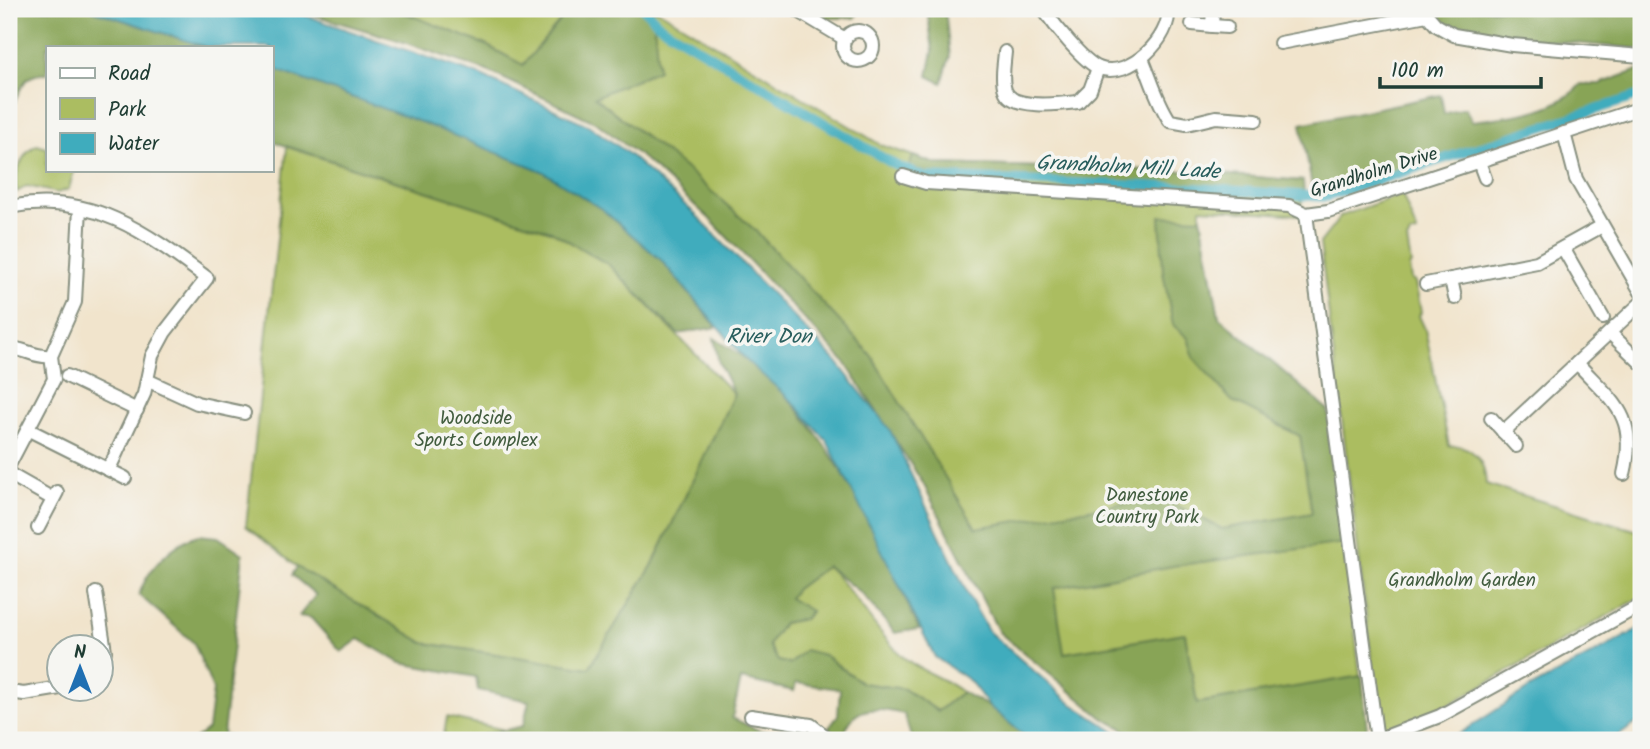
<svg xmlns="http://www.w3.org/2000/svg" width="1650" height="749" font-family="Kalam,sans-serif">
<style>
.green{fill:#abbd61;stroke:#657d4a;stroke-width:2}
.forest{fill:#88a457;stroke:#547046;stroke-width:2}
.water{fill:#3facbd;stroke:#2f7478;stroke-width:2}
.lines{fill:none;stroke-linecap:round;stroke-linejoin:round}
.canal{stroke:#3facbd;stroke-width:10}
.minor-casing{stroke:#889080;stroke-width:16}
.minor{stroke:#fff;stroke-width:12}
.labels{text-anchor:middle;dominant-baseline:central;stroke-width:7;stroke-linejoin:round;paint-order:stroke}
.street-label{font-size:19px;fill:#1f3d34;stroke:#f6f6f2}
.park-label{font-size:19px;fill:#425d3f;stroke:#f6f6f2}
.water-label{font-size:21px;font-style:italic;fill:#295e5d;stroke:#f6f6f2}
</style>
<rect width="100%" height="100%" fill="#f6f6f2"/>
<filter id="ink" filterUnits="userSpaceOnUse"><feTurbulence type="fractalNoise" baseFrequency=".0143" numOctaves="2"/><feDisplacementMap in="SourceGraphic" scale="14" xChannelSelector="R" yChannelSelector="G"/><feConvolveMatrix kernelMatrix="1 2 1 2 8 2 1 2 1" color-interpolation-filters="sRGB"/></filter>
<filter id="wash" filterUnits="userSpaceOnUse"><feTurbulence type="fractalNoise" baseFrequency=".00686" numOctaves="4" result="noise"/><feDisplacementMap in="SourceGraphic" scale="28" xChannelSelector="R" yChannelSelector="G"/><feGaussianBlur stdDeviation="1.57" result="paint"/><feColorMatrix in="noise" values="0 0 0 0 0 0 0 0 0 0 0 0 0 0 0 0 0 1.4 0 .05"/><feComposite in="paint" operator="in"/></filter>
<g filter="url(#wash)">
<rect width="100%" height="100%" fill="#f1e4cc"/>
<g class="green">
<path d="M294 9H656L881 145 936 164 1183 171 1303 181 1301 215 1201 208V218L1219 317 1328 410 1368 740H1144L1103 718 999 632 923 483 845 362 710 219 644 159 597 123 490 72 392 38Z"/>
<path d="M37 145 47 148V170H74L69 189 57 193 27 186 17 192C13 176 22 152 37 145Z"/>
<path d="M287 147 551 231 609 265 734 394 652 566 589 668 424 643 297 567 246 526Z"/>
<path d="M1402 194 1417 233 1411 234 1407 240 1411 264 1409 267 1411 280 1415 282 1421 312 1419 316 1425 329 1449 446C1473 444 1485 461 1486 484L1641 532V597L1440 709 1384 730 1373 671 1320 243 1341 216Z"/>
<path d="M827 566C855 593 873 628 901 655 917 671 944 677 962 692L938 711 904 689 862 683 824 655 790 664 778 661 769 645 783 623 804 619 811 612 789 598 796 589Z"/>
<path d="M447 717 505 730 484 735 482 740H384L385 731 443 740Z"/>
</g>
<g class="forest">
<path d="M9 9H89L206 47H47V74C19 72 21 95 9 113Z"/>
<path d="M294 9H395L486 45 523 65 570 9H653L658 70 595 97 684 167 756 231 871 355 976 528 1160 497 1222 529 1312 513 1300 436 1232 401 1194 358 1188 338 1173 325 1163 272 1160 216 1201 218 1219 317 1328 410 1345 543 1173 566 1054 588 1064 653 1185 633 1197 703 1362 676 1368 740H1144L1103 718 999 632 923 483 845 362 710 219 644 159 597 123 490 72 392 38Z"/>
<path d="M809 9H862L854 18H825Z"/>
<path d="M927 9H945L950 56 942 83 928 76 933 51Z"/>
<path d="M1432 9H1641V49L1506 37 1453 27 1438 18Z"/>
<path d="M271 68 426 124 542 171 603 210 661 260 717 327 678 334 609 265 551 231 271 141Z"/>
<path d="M1641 69V93L1326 193H1313L1301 124 1441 95 1444 114 1465 108 1472 121C1509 116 1555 114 1581 84H1600Z"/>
<path d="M913 156 936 164 1183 171 1303 181 1304 194 1163 183 928 174 909 167Z"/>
<path d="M714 338C821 399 870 523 919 629L895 633 862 594 827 566 796 589 789 598 811 611 804 619 783 623 769 645 778 661 790 664 805 650 824 655 862 683 904 689 938 711 962 692 990 707 1030 740H912L904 714C874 707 851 704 843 739L834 737 828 729 838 715 840 689 796 683 794 691 741 679 732 718 760 731 822 740H482L483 735 523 726 529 701 478 690 476 677 401 663 359 639 341 652 311 618 299 616 316 595 292 575 297 567 424 643 589 668 652 566 734 394 719 363Z"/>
<path d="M198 535 218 537 243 554 223 735 251 740H194L208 729 213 690 194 643 139 595C147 569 173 543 198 535Z"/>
</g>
<g class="water">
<path d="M89 9H286L479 75 588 125 625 151 693 212 836 361 890 430 969 597 989 632 1072 704 1128 740H1030L990 707 970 681 935 657 827 441 793 402 748 362 661 260 603 210 542 171 426 124 271 68V47H206Z"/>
<path d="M1641 628V720L1612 740H1450L1530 688Z"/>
</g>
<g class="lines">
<path class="canal" d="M644 9 661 26 895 165 924 177 1194 188 1326 197 1641 95"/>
</g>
</g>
<g filter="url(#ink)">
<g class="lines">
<defs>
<g id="minor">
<path d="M795 9 845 39"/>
<path d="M1043 9C1053 23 1083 62 1099 68 1129 80 1172 37 1168 9"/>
<path d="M1422 9 1436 25 1454 35 1512 45 1641 56"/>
<path d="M1192 24 1212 26 1213 9"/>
<path d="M1212 26 1227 27"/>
<circle cx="858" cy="46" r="15"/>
<path d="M1280 43 1427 15"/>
<path d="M1005 52C1004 64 1001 79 1005 90 1011 110 1061 104 1078 102L1090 90 1098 68"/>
<path d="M1142 58C1151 79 1157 102 1170 121L1187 124 1216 117 1256 120"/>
<path d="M1564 133 1576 179 1641 292"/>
<path d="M1479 162 1485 178"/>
<path d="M903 176 926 183 1289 206 1306 214 1328 211 1641 108"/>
<path d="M9 207C90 191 146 232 207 278L165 332 152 356 144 394 109 469"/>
<path d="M1306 214 1377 740"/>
<path d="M1563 248 1603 318"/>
<path d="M1451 279 1455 298"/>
<path d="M1426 284 1537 262 1602 226"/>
<path d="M1610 333 1641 363"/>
<path d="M9 348C24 348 35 358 51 356"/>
<path d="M1577 363C1614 403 1638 415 1624 474"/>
<path d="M67 376 137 410"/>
<path d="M149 381 197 403 244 413"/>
<path d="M1491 418 1516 446"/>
<path d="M29 430 125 478"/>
<path d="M1503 432 1641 303"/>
<path d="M9 465 54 379 51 356 75 302 80 208"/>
<path d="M9 474 53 499"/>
<path d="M38 528 57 492"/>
<path d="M96 593 105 651 102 662"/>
<path d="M9 692 24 694 60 688"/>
<path d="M751 716 811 725 830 740"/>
<path d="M1377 740 1440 716 1641 605"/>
</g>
</defs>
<use href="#minor" class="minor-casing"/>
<use href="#minor" class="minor"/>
</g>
</g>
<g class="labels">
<g class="street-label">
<text transform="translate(1374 173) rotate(-17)">Grandholm Drive</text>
</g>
<g class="park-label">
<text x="476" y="419">Woodside<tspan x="476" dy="22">Sports Complex</tspan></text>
<text x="1147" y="496">Danestone<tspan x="1147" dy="22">Country Park</tspan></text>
<text x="1462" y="581">Grandholm Garden</text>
</g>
<g class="water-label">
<text transform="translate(1128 168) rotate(3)">Grandholm Mill Lade</text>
<text x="769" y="337">River Don</text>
</g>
</g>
<rect width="1650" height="749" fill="none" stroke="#f6f6f2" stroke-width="35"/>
<rect x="46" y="46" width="228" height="126" fill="#f6f6f2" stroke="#a0aca6" stroke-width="2"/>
<rect x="60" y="68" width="35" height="10" fill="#ffffff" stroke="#a0aca6" stroke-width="2"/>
<text x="108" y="80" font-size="21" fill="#1f3d34">Road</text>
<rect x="60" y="98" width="35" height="21" fill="#abbd61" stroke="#a0aca6" stroke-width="2"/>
<text x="108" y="116" font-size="21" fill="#1f3d34">Park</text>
<rect x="60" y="133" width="35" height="21" fill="#3facbd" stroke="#a0aca6" stroke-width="2"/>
<text x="108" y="150" font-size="21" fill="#1f3d34">Water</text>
<g transform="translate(80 668)"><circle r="33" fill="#f6f6f2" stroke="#a0aca6" stroke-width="2"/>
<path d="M0-5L12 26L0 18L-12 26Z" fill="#1f6fb2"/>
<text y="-10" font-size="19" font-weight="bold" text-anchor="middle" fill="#1f3d34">N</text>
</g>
<path d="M1380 77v10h161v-10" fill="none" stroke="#1f3d34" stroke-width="3.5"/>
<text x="1391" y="77" font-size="21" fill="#1f3d34" stroke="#f6f6f2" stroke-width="5" paint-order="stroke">100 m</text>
</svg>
